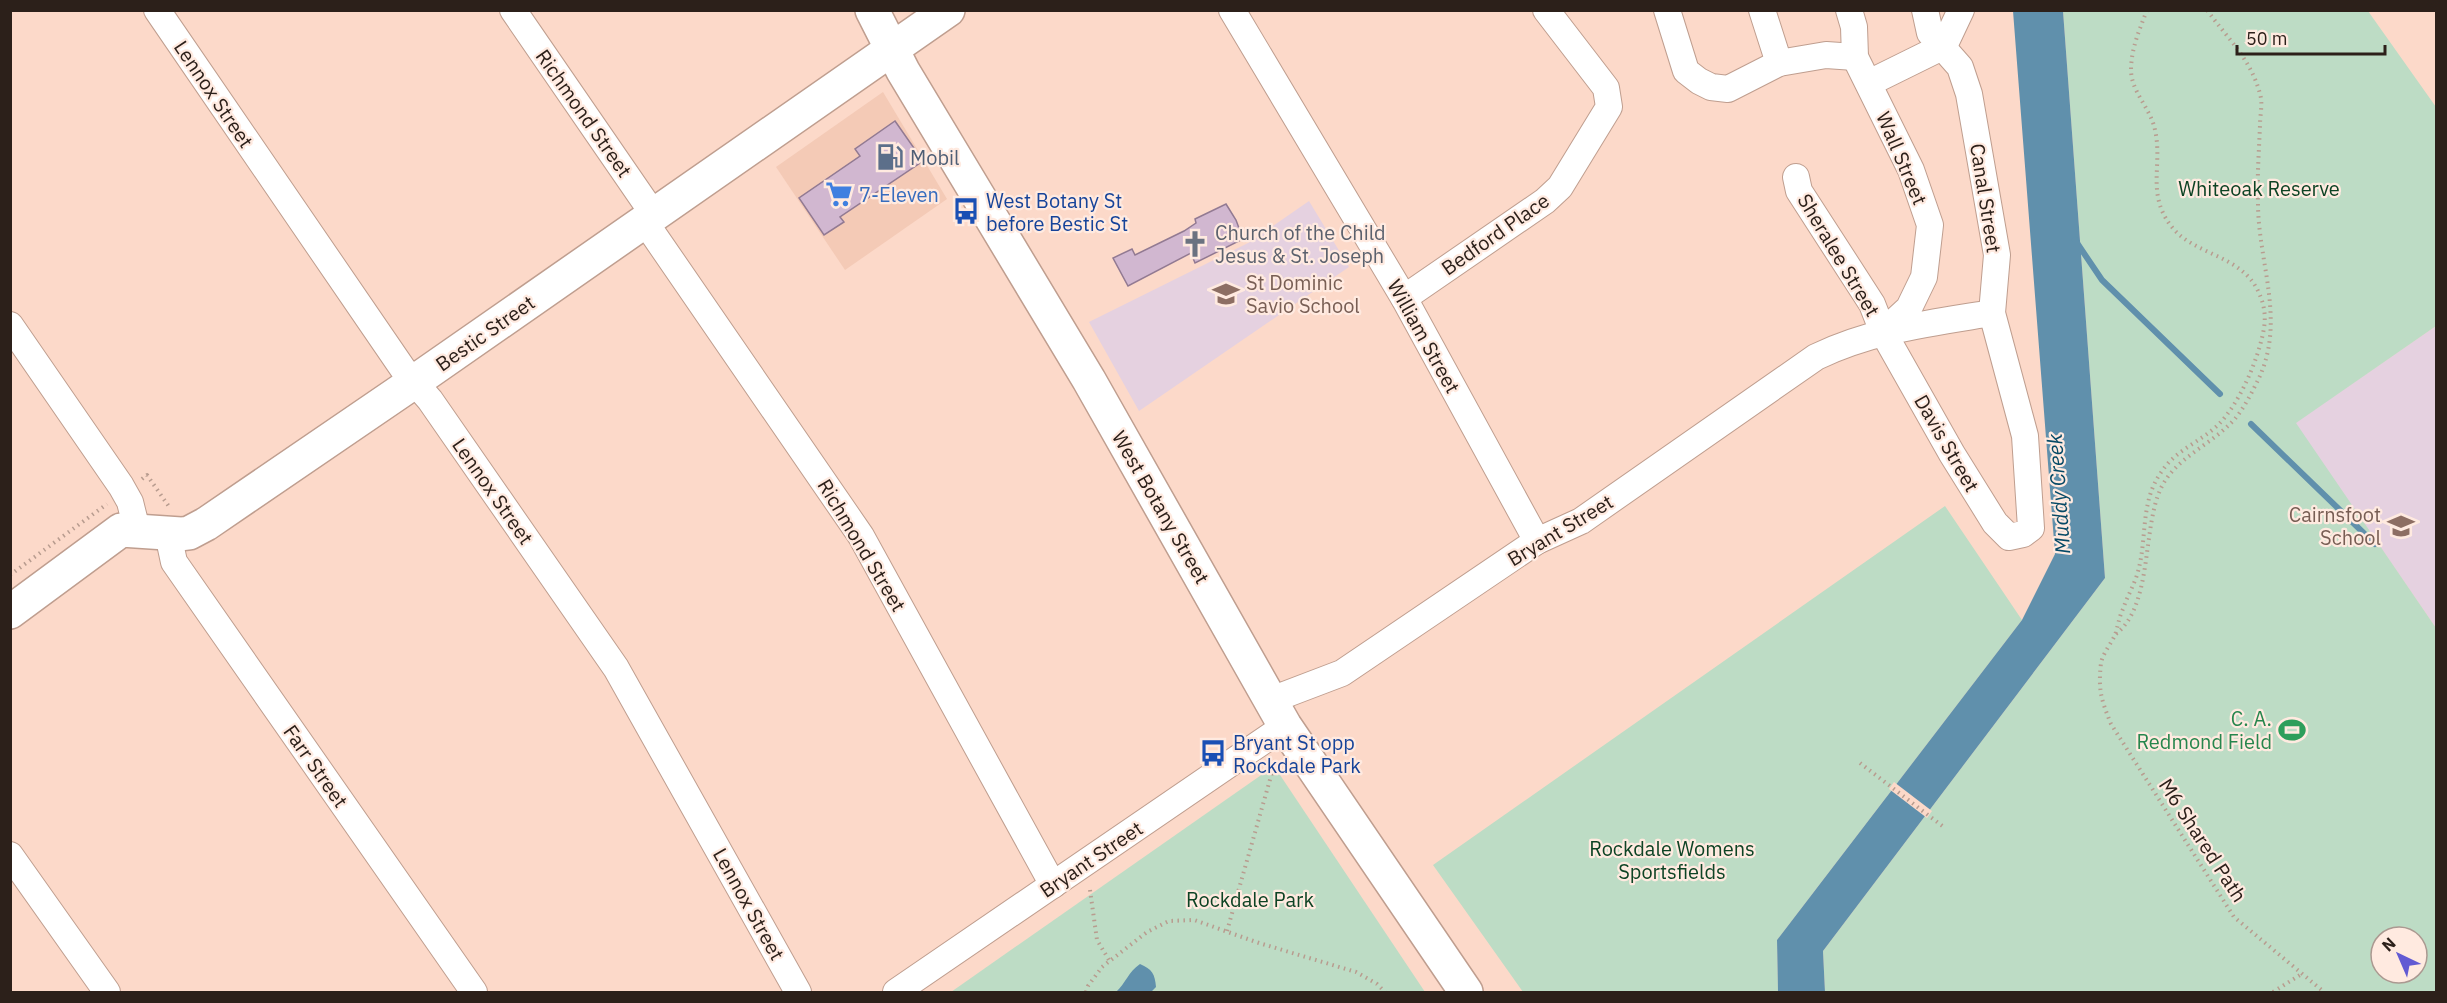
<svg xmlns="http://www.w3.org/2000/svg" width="2447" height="1003" font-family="'IBM Plex Sans',sans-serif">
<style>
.built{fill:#f4cab6}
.education{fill:#e5d1e0}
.green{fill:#bddcc5;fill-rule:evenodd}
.water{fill:#6090ac}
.pier{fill:#fcd9c9}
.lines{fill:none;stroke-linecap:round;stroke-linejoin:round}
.stream{stroke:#6090ac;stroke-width:6}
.building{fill:#d1b7d0;stroke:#927a92;stroke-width:1.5}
.minor-casing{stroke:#bf9e8f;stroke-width:28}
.major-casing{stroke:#bf9e8f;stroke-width:36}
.path{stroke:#b89c8f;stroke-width:4;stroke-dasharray:1.5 4.5;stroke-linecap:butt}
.minor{stroke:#fff;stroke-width:26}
.major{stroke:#fff;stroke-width:33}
.labels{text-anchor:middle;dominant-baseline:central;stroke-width:4.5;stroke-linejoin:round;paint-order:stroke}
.street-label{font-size:20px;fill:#2c201a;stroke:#ffeae0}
.service-label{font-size:20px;fill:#4e5e75;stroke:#ffeae0;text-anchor:start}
.park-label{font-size:20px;fill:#0d4324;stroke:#ffeae0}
.shop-label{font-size:20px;fill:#366cbe;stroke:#ffeae0;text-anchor:start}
.transit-label{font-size:20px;fill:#164399;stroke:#ffeae0;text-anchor:start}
.worship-label{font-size:20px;fill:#5b616d;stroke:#ffeae0;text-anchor:start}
.education-label{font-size:20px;fill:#785e54;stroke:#ffeae0;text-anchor:start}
.leisure-label{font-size:20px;fill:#27864d;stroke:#ffeae0;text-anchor:end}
.water-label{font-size:21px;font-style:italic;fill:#064966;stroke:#ffeae0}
</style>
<rect width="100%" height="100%" fill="#fcd9c9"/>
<path class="built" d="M883 92 947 199 845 270 776 167Z"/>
<g class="education">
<path d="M1309 201 1349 267 1139 411 1089 322 1250 242Z"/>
<path d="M2436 326V628L2295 423Z"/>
</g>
<g class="green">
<path d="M2063 11H2368L2436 107V326L2296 423 2436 628V992H1825L1823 951 2105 578ZM2381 937H2417V973H2381Z"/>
<path d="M1945 506 2022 620 1777 940 1778 992H1523L1433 865Z"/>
<path d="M1274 766 1425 992H951Z"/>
</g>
<g class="water">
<path d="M2013 11H2063L2105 578 1823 951 1825 992H1778L1777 940 2022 620 2055 554Z"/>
<path d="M1140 964C1152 969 1155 974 1156 987L1151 992H1116C1126 983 1128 972 1140 964Z"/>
</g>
<path class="pier" d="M1894 782 1932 811 1927 818 1889 789Z"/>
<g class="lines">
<g class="stream">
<path d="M2075 240 2102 280 2220 394"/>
<path d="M2251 424 2375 544"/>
</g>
</g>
<g class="building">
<path d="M895 121 923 161 840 217 844 222 824 235 799 198 860 156 855 149Z"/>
<path d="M1226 204 1236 220 1243 239 1195 263 1191 253 1128 286 1113 258 1132 249 1135 255 1184 231 1196 223 1195 219Z"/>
</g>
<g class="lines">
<defs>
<g id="minor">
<path d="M157 10 403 369 430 400 616 668 798 992"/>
<path d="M513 10 654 215"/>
<path d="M1232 10 1404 298 1537 541"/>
<path d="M1667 10 1686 71 1699 81 1711 87 1728 89 1779 63 1826 55 1855 57"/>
<path d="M1762 10 1779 63"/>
<path d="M1849 10 1854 27 1855 57 1911 170 1930 225 1924 277 1909 308 1883 332"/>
<path d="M1944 46 1961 10"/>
<path d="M1869 83 1944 46"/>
<path d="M1796 177 1799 191 1872 304 1883 332 1952 454 1995 523 2009 537 2023 534 2031 528 2025 436 1992 313 1997 255 1969 94 1960 67 1930 33 1925 10"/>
<path d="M645 222 861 536 1053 885"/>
<path d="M1404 298 1545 201 1560 187 1609 107 1606 88 1546 10"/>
<path d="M10 325 121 486 130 502 137 530"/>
<path d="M168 534 174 562 474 992"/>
<path d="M1271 700 1342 673 1537 541 1581 521 1816 357C1872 330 1931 323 1992 313"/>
<path d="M10 855 107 992"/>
<path d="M896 992 1285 726"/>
</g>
<g id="major">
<path d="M872 10 903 71 1089 380 1285 726 1466 992"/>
<path d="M10 612 121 530 181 534 189 533 206 524 414 382 948 10"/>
</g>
</defs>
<use href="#minor" class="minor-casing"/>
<use href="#major" class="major-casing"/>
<g class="path">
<path d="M2147 10C2139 31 2131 49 2131 71 2132 93 2151 109 2155 130 2163 165 2146 193 2171 226 2194 256 2242 254 2259 293 2264 304 2266 315 2264 328 2259 358 2240 403 2218 425 2200 442 2176 450 2162 471 2139 502 2148 540 2137 575 2133 587 2127 597 2123 609 2119 617 2118 626 2115 635 2111 644 2103 653 2101 663 2098 690 2101 699 2111 724L2234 917 2324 992"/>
<path d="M142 479 147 475 170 508"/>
<path d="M10 575 107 504"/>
<path d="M2116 634C2153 605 2142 528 2161 488 2175 459 2208 446 2230 424 2242 413 2252 392 2259 378 2286 320 2258 262 2258 203 2257 177 2259 151 2260 125 2260 115 2263 103 2260 94 2251 59 2227 38 2207 10"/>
<path d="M1860 763 1945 828"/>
<path d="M1090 890 1097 940 1109 960"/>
<path d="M1227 931 1275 762"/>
<path d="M1086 992 1088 986 1102 967 1147 932 1169 921 1194 920 1259 943 1356 972 1377 984 1385 992"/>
<path d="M2273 992 2300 975"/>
</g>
<use href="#minor" class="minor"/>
<use href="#major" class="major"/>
</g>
<defs>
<symbol id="fuel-bare" viewBox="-9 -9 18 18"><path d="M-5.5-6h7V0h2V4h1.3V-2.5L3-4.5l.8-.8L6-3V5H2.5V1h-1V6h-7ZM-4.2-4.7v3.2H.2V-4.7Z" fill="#5c6f8a" stroke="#ffeae0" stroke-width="2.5" paint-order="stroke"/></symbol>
<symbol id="supermarket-bare" viewBox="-9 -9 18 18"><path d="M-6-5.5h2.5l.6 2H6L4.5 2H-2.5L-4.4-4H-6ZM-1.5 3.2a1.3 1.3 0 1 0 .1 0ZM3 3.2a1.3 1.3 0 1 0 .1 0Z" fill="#3f7fe0" stroke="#ffeae0" stroke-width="2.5" paint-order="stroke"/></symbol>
<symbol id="bus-bare" viewBox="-9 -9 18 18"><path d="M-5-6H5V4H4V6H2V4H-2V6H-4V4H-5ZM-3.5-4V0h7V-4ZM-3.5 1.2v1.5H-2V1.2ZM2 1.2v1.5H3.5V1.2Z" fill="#1a4fb4" stroke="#ffeae0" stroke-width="2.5" paint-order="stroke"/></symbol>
<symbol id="church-bare" viewBox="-9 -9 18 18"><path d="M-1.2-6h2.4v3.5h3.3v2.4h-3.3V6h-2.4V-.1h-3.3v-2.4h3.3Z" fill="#6b7280" stroke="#ffeae0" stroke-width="2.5" paint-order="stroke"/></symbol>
<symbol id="school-bare" viewBox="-9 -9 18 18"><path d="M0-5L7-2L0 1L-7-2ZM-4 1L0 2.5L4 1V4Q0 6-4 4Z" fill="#8d6e63" stroke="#ffeae0" stroke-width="2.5" paint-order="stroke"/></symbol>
<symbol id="stadium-bare" viewBox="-9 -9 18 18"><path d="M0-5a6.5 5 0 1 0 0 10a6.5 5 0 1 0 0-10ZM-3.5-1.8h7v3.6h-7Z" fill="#2e9e5b" stroke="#ffeae0" stroke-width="2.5" paint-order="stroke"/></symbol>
</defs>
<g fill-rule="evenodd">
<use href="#fuel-bare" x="871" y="138" width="38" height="38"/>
<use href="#supermarket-bare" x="820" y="175" width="38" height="38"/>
<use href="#bus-bare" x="947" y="192" width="38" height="38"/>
<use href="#church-bare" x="1176" y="225" width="38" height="38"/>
<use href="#school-bare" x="1207" y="275" width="38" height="38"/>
<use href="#school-bare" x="2382" y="507" width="38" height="38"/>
<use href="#stadium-bare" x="2273" y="711" width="38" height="38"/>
<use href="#bus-bare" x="1194" y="734" width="38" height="38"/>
</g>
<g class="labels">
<g class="street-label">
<text transform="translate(214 94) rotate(56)">Lennox Street</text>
<text transform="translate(584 113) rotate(55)">Richmond Street</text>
<text transform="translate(1902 158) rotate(67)">Wall Street</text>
<text transform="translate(1986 198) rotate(81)">Canal Street</text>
<text transform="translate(1495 234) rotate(-35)">Bedford Place</text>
<text transform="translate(1839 255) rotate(59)">Sheralee Street</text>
<text transform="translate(485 333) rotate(-35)">Bestic Street</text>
<text transform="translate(1424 336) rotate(61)">William Street</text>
<text transform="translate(1947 443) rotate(60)">Davis Street</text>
<text transform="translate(493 491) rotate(55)">Lennox Street</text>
<text transform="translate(1161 507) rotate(60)">West Botany Street</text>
<text transform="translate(1560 530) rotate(-31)">Bryant Street</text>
<text transform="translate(862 545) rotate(59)">Richmond Street</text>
<text transform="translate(316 766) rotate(55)">Farr Street</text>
<text transform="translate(2203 840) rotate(57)">M6 Shared Path</text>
<text transform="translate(1091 859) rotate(-34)">Bryant Street</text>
<text transform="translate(749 904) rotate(61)">Lennox Street</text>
</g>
<g class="service-label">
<text x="910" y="157">Mobil</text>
</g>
<g class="park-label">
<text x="2259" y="188">Whiteoak Reserve</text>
<text x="1672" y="848">Rockdale Womens<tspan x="1672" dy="23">Sportsfields</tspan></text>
<text x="1250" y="899">Rockdale Park</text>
</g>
<g class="shop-label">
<text x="859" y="194">7-Eleven</text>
</g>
<g class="transit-label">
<text x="986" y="200">West Botany St<tspan x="986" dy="23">before Bestic St</tspan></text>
<text x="1233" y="742">Bryant St opp<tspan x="1233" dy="23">Rockdale Park</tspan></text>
</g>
<g class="worship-label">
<text x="1215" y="232">Church of the Child<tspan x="1215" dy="23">Jesus &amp; St. Joseph</tspan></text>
</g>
<g class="education-label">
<text x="1246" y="282">St Dominic<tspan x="1246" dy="23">Savio School</tspan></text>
<text x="2381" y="514" text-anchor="end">Cairnsfoot<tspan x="2381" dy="23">School</tspan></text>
</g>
<g class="leisure-label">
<text x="2272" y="718">C. A.<tspan x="2272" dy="23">Redmond Field</tspan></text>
</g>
<g class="water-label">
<text transform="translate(2058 494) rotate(-94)">Muddy Creek</text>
</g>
</g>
<rect width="2447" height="1003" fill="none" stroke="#2c201a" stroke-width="24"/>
<g transform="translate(2399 955) rotate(316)"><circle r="28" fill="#ffeae0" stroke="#ab9991" stroke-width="1.5"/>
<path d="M0-4.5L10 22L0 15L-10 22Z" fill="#625ad3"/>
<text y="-9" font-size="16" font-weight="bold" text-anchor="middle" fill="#2c201a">N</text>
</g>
<path d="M2237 45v9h148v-9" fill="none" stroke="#2c201a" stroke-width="3"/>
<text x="2246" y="45" font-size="18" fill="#2c201a" stroke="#ffeae0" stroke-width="4.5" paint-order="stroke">50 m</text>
</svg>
